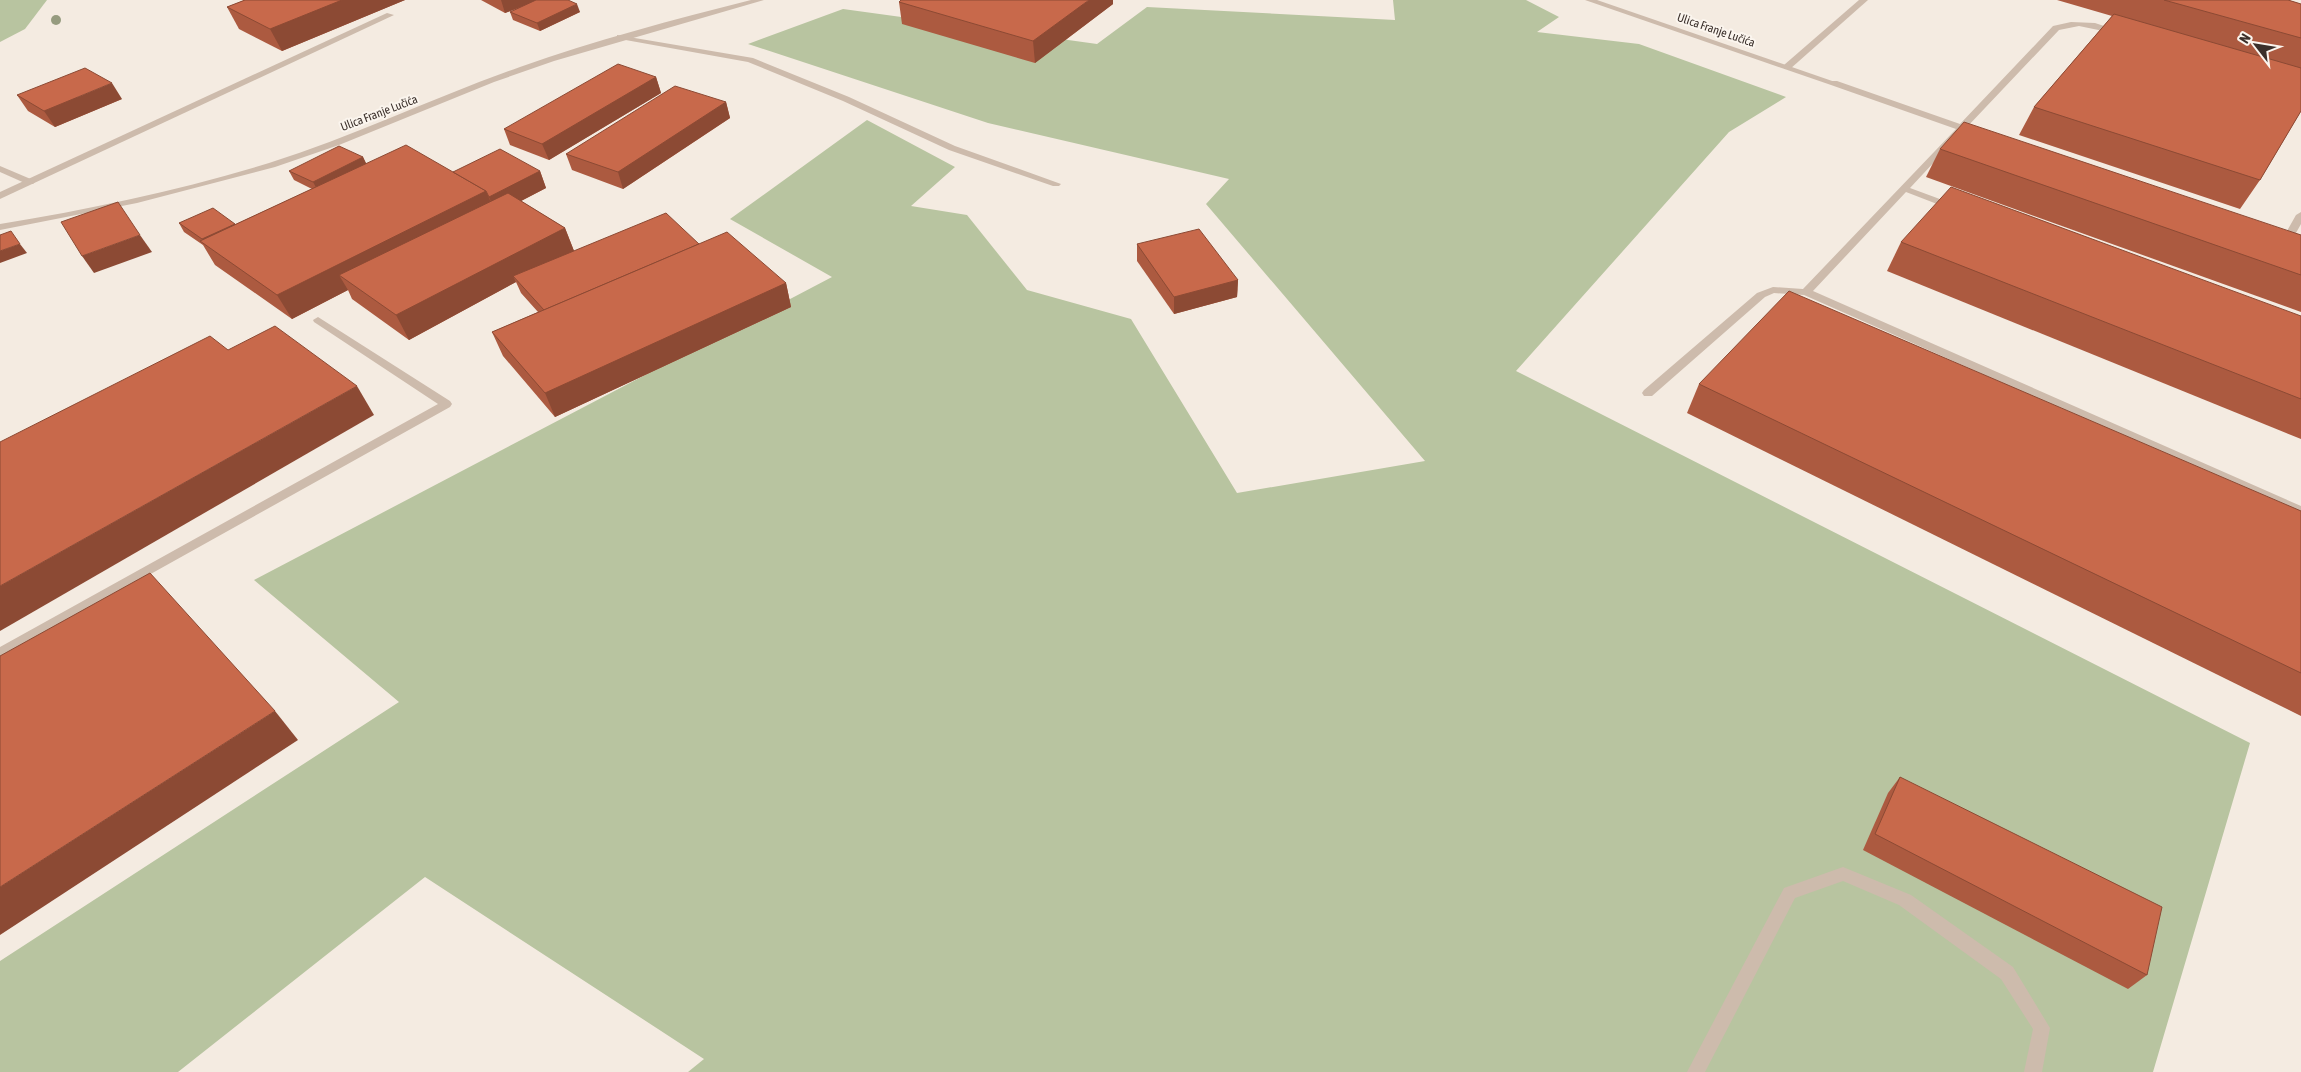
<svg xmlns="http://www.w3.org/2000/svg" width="2301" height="1072" font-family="'Asap Condensed',sans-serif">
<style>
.green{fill:#b8c4a0}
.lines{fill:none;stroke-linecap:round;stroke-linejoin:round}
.service{fill:#cdbbac;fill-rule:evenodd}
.minor{fill:#cdbbac;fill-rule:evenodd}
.tree{fill:#969b7f}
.wall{fill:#ac5a40}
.shaded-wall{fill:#8c4a34}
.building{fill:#c8694b;stroke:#8c4a34}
.labels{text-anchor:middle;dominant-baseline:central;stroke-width:4;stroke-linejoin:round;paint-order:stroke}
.far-street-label{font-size:12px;fill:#3b302b;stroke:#fbf5ee}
</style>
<rect width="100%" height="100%" fill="#f4ebe1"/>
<g class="green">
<path d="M0 0H47L25 29 0 42Z"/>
<path d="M1393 0H1526L1559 17 1537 32 1639 44 1786 97 1729 132 1516 371 2250 743 2153 1072H688L704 1059 425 877 178 1072H0V961L399 702 254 580 832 277 730 219 867 120 955 167 911 206 967 215 1027 290 1131 319 1237 493 1425 461 1206 204 1229 179 988 123 748 44 843 9 1097 44 1147 7 1395 20Z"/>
</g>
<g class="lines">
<g class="service">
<path d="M1859 0H1868L1790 69H1784V65Z"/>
<path d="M2071 22 2095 23 2122 32 2118 34 2079 26 2059 30 1967 127 1971 128V132L1963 131 1910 188 1956 205V209H1950L1906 192 1813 291 2301 506V515L1804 295 1774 293 1765 297 1652 396H1644L1642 393 1644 390 1757 293 1773 287 1803 289 1956 129 1831 85V81H1837L1960 124 2053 26Z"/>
<path d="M617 35 753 58 849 97 955 146 1061 184 1059 186H1053L949 150 843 101 748 62 620 39H617Z"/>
<path d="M0 166 33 180 35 182 33 184H27L0 172Z"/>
<path d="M2301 212V224L2292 240 2291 242H2283L2282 240 2296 215Z"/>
<path d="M318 317 450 401 452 404 450 407 0 658V647L438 404 314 322 313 320Z"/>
<path d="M1843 867 1911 895 2013 967 2050 1028 2042 1072H2024L2033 1029 2001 979 1899 905 1843 881 1795 898 1705 1072H1687L1784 888Z"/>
</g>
<g class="minor">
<path d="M751 0H764L554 61 494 82 339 145 275 167 137 203 0 230V224C91 209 181 190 269 163 355 136 435 97 520 67 595 40 673 20 751 0Z"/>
<path d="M1585 0H1597L1838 83 1831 85Z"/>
<path d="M387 13 394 15 0 199V192Z"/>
</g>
</g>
<circle class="tree" cx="56" cy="20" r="5"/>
<g class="wall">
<path d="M245 0H405L282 51 239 29 227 7Z"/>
<path d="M481 0H568L580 12 540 31 513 20 510 12 519 8 505 13Z"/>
<path d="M2057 0H2288L2301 4V111L2260 180 2240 209 2019 135 2034 107 2112 16Z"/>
<path d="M899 2 1113 4 1035 63 902 24Z"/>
<path d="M656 77 661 93 549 160 510 145 504 129Z"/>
<path d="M17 95 122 99 55 127 28 111Z"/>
<path d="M726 102 730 118 623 189 572 170 566 154Z"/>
<path d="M1940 149 2301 235V312L1926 177Z"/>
<path d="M363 157 366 164 453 172 540 171 546 188 521 201 565 228 574 251 699 244 786 283 791 307 555 417 503 356 492 332 538 312 521 293 516 282 409 340 352 299 348 290 292 319 215 265 203 245 184 232 179 223 236 224 312 189 294 180 289 171Z"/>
<path d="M1901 242 2301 316V439L1887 271Z"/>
<path d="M1137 244 1238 280 1237 297 1174 314 1137 261Z"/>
<path d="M1699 384 2301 511V716L1687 413Z"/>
<path d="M1900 777 2147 975 2128 989 1863 850 1888 793Z"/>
</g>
<g class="shaded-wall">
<path d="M342 0H405L282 51 270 29Z"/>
<path d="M501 0H538L505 13Z"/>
<path d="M1089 0H1113V4L1035 63 1033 41Z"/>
<path d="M577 4 580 12 540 31 537 23Z"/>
<path d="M656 77 661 93 549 160 542 144Z"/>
<path d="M112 83 122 99 55 127 44 111Z"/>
<path d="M726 102 730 118 623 189 618 172Z"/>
<path d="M363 157 367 165 318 191 313 182Z"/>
<path d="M540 171 546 188 496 214 489 197Z"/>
<path d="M486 191 496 214 339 275 348 290 292 319 277 295Z"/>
<path d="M235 224 240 232 205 244 202 239Z"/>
<path d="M565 228 574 251 513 276 516 282 409 340 396 315Z"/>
<path d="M140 235 152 252 94 273 82 256Z"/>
<path d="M20 244 27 253 0 263V251Z"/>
<path d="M1238 280 1237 297 1174 314V297Z"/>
<path d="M786 283 791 307 555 417 545 393Z"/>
<path d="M357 386 374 415 0 631V586Z"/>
<path d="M275 711 298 740 0 935V887Z"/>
</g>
<g class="building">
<path d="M245 0H342L270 29 227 7Z"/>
<path d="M536 0H568L577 4 537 23 510 12Z"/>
<path d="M901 0H1089L1033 41 899 2Z"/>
<path d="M2164 0H2288L2301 4V38Z"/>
<path d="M2114 14 2301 68V111L2260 180 2034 107Z"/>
<path d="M618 64 656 77 542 144 504 129Z"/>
<path d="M85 68 112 83 44 111 17 95Z"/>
<path d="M675 86 726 102 618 172 566 154Z"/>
<path d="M1964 122 2301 235V275L1940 149Z"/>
<path d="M406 145 486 191 277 295 200 241Z"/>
<path d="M339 146 363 157 313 182 289 171Z"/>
<path d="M500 149 540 171 489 197 486 191 453 172Z"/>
<path d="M1951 187 2301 316V399L1901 242Z"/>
<path d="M508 193 565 228 396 315 339 275Z"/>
<path d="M118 202 140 235 82 256 61 222Z"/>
<path d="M213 208 235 224 202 239 179 223Z"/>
<path d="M666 213 699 244 544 310 513 276Z"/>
<path d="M1199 229 1238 280 1174 297 1137 244Z"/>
<path d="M11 231 20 244 0 251V235Z"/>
<path d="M727 232 786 283 545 393 492 332Z"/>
<path d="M1789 291 2301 511V673L1699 384Z"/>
<path d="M275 326 357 386 0 586V442L210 336 228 350Z"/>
<path d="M150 573 275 711 0 887V656Z"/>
<path d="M1900 777 2162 907 2147 975 1875 834Z"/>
</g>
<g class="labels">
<g class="far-street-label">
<text transform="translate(1716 30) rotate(19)">Ulica Franje Lučića</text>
<text transform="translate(379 113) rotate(-21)">Ulica Franje Lučića</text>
</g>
</g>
<g transform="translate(2256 45) rotate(301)" stroke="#fbf5ee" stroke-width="4" paint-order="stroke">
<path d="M0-4L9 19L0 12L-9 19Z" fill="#3b302b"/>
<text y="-8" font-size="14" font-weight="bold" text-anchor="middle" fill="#3b302b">N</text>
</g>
</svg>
